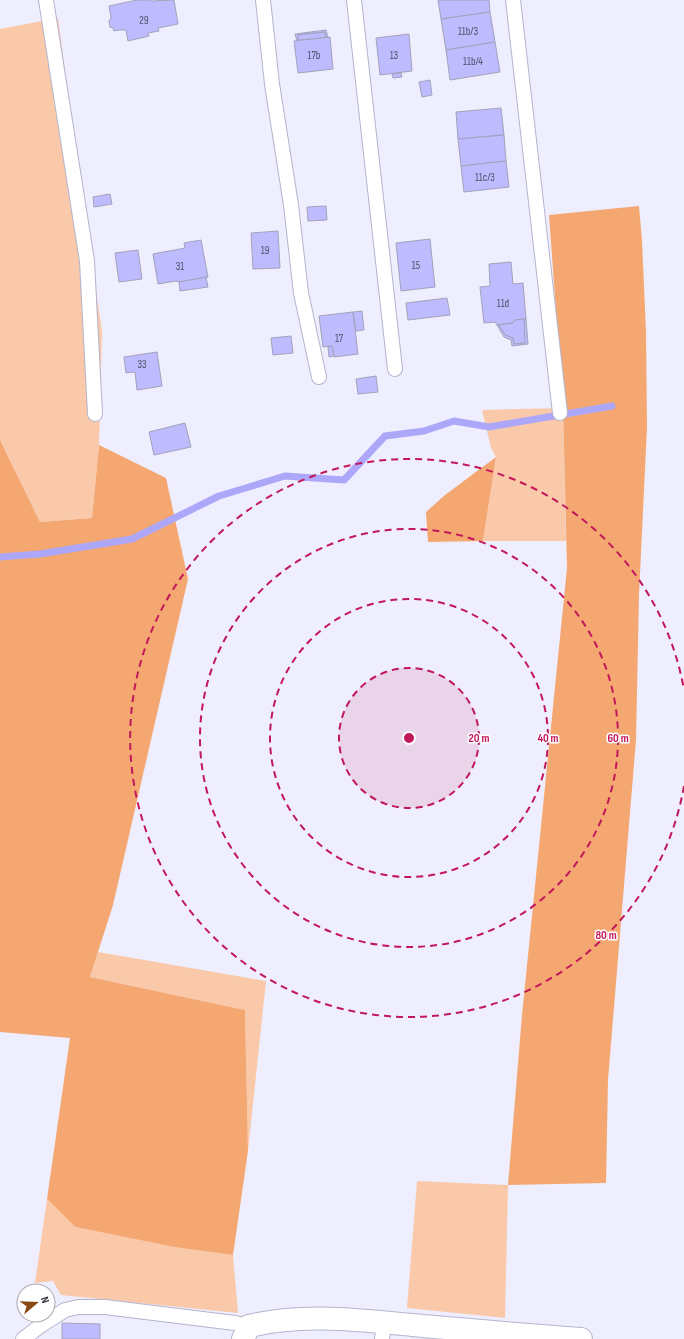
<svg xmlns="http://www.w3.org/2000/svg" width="684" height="1339" font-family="'Sofia Sans Condensed',sans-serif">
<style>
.green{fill:#f9c9aa}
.forest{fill:#f5a771}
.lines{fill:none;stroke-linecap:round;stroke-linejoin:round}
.stream{stroke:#aca7f9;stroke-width:7}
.building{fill:#bebbfe;stroke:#a2a2bb}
.lane-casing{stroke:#b4b4ce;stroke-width:16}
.street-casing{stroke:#b4b4ce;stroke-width:24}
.lane{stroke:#fff;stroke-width:14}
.street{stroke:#fff;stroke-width:22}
.ring{fill:none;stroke:#c2185b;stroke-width:2;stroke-dasharray:7 5}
.labels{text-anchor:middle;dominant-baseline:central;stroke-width:3;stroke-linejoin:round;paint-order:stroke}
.number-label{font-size:11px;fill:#515069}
.centre{fill:#c2185b;stroke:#fff;stroke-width:2}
.ring-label{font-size:12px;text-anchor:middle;font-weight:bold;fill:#c2185b;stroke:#fff;stroke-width:3;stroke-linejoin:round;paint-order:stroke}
</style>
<rect width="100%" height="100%" fill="#eeeefe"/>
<g class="green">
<path d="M58 18 80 184 102 331 99 445 92 518 40 522 0 440V29Z"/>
<path d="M563 408 566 541H483L496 457 491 448 482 410Z"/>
<path d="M98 952 266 981 248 1151 245 1010 90 977Z"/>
<path d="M417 1181 508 1185 505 1318 407 1308Z"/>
<path d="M47 1199 75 1227 174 1247 233 1255 238 1313 61 1295 53 1281 35 1283Z"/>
</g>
<g class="forest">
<path d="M639 206 642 240 646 332 647 427 639 595 636 740 608 1080 606 1183 508 1185 522 1015 567 568 563 408 549 215Z"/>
<path d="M0 440 40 522 92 518 99 445 166 478 188 579 113 905 90 977 245 1010 248 1151 233 1255 174 1247 75 1227 47 1199 70 1038 0 1032Z"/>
<path d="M496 457 483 541 428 542 426 512 445 495Z"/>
</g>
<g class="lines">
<path class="stream" d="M0 557 40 554 132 539 219 496 285 476 344 480 385 436 424 431 454 421 489 427 612 406"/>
</g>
<g class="building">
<path d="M137 0H151V1L174 0 178 24 158 28 159 31 148 33 149 36 128 41 126 30H119L114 31 113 28 110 27 109 21 111 18 109 6Z"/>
<path d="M438 0H489L490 12 441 19Z"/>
<path d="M490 12 495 42 446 50 441 19Z"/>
<path d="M326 30 328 37 325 38V32L298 35V40L297 41 295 34Z"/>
<path d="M325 32V38L298 40V35Z"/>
<path d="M409 34 412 71 380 75 376 38Z"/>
<path d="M330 37 333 69 298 73 294 41Z"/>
<path d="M495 42 500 72 450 80 446 50Z"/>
<path d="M401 73 402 77 393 78 392 74Z"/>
<path d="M430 80 432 95 422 97 419 82Z"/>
<path d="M501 108 504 135 458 139 456 112Z"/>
<path d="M504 135 506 161 461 166 458 139Z"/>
<path d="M506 161 509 187 464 192 461 166Z"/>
<path d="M110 194 112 204 94 207 93 197Z"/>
<path d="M326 206 327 220 308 221 307 207Z"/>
<path d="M278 231 280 268 253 269 251 233Z"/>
<path d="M430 239 435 287 401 291 396 243Z"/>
<path d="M201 240 208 277 179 282 176 281 158 284 153 254 185 248 184 243Z"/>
<path d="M138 250 142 279 119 282 115 253Z"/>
<path d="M511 262 513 284 523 283 526 319 515 320 513 323 497 325 495 322 484 323 480 287 490 286 489 264Z"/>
<path d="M206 277 208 287 180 291 179 282Z"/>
<path d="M447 298 450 315 408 320 406 303Z"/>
<path d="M362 311 364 330 356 331 353 312Z"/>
<path d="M353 312 358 354 334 357 332 346 323 347 319 316Z"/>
<path d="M524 319 526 343 514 344 513 338 505 335 498 325 513 323 515 320Z"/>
<path d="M524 319H526L528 344 512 346 511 340 504 337 497 325H499L505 335 513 338 514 344 525 343Z"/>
<path d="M291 336 293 353 273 355 271 338Z"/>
<path d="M332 346 334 356 329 357 328 347Z"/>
<path d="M157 352 162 386 137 390 135 372 126 373 124 357Z"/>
<path d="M376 376 378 392 358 394 356 379Z"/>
<path d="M185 423 191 447 154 455 149 432Z"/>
<path d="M62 1323 100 1324V1339H62Z"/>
</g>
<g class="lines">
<defs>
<g id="lane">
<path d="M46 0 87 261 95 414"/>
<path d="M263 0 272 84 291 205 301 293 319 377"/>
<path d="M354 0 395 369"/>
<path d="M513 0 560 413"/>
<path d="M23 1339 40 1326 65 1310 78 1307H105L235 1323 249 1326"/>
<path d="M382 1339 384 1323"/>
</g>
<path id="street" d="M243 1339 249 1326C303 1313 358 1320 412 1325 469 1330 525 1335 581 1339"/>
</defs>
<use href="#lane" class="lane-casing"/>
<use href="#street" class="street-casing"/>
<use href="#lane" class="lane"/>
<use href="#street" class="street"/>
</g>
<circle cx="409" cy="738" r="70" fill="#c2185b" fill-opacity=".12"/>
<g class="ring">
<circle cx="409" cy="738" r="70"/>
<circle cx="409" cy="738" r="139"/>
<circle cx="409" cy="738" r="209"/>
<path d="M684 786A279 279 0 1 1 684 690"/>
</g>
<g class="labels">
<g class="number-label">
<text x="144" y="20">29</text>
<text x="468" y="31">11b/3</text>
<text x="314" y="55">17b</text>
<text x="394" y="55">13</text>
<text x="473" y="61">11b/4</text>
<text x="485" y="177">11c/3</text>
<text x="265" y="250">19</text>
<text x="416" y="265">15</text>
<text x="180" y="266">31</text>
<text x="503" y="303">11d</text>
<text x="339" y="338">17</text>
<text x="142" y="364">33</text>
</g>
</g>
<circle cx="409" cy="738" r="6" class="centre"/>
<g class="ring-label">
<text x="479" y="742">20 m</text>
<text x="548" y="742">40 m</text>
<text x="618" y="742">60 m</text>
<text x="606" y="939">80 m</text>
</g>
<g transform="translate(36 1303) rotate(71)"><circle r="19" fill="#ffffff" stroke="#ababaf"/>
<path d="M0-3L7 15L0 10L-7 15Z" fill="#894913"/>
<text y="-6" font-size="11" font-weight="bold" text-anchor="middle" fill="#2d2d37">N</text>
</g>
</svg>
